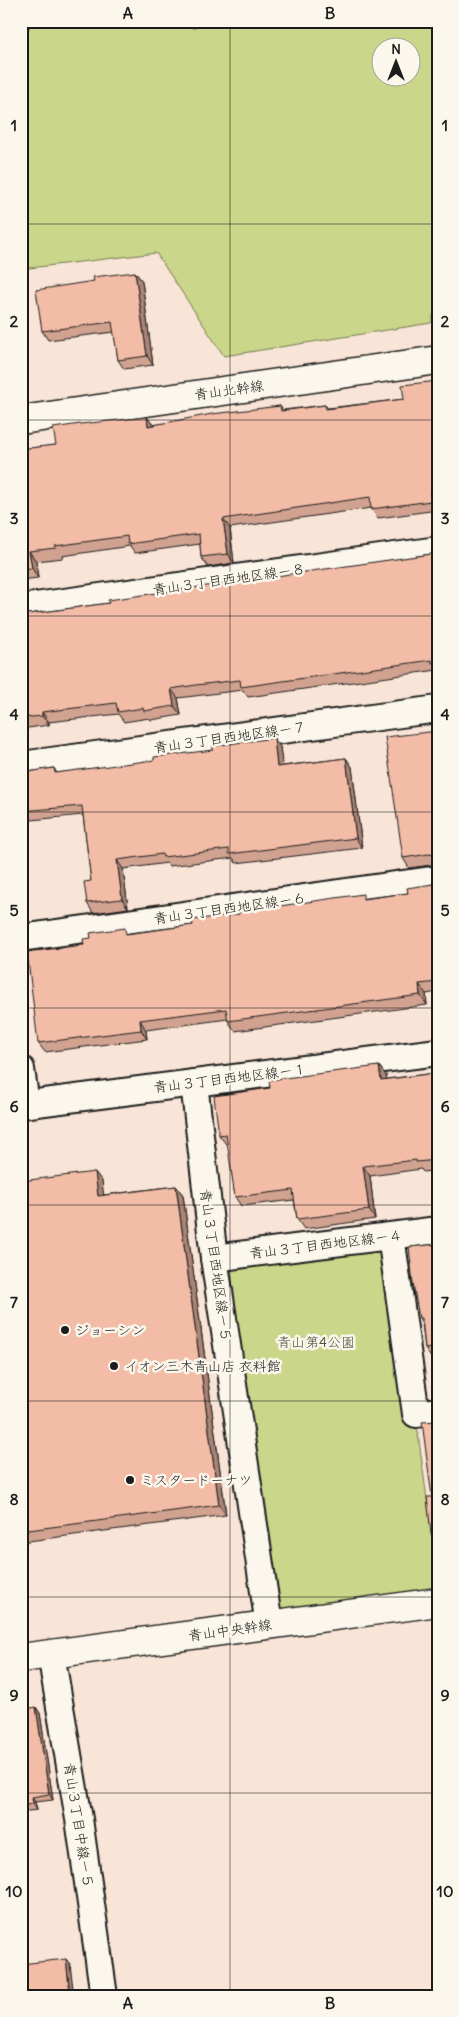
<svg xmlns="http://www.w3.org/2000/svg" width="459" height="2017" font-family="Delius,'Klee One',sans-serif">
<style>
.green{fill:#cad689;stroke:#737952;fill-rule:evenodd}
.lines{fill:none;stroke-linecap:round;stroke-linejoin:round}
.street-casing{stroke:#1c1c1c;stroke-width:30}
.secondary-casing{stroke:#1c1c1c;stroke-width:31}
.street{stroke:#fbf7ec;stroke-width:26}
.secondary{stroke:#fbf7ec;stroke-width:28}
.wall{fill:#d1a290;stroke:#1c1c1c}
.shaded-wall{fill:#aa8475;stroke:#1c1c1c}
.building{fill:#f3bca7;stroke:#1c1c1c}
.grid{fill:none;stroke:#1c1c1c;stroke-width:1;stroke-opacity:0.55}
.poi-dot{fill:#1c1c1c;stroke:#fbf7ec;stroke-width:2}
.labels{text-anchor:middle;dominant-baseline:central;stroke-width:5;stroke-linejoin:round;paint-order:stroke}
.street-label{font-size:14px;fill:#1c1c1c;stroke:#fbf7ec}
.poi-label{font-size:14px;fill:#1c1c1c;stroke:#fbf7ec;text-anchor:start}
.park-label{font-size:14px;fill:#50543d;stroke:#fbf7ec}
.neatline{fill:none;stroke:#1c1c1c;stroke-width:2}
.grid-label{font-size:16px;text-anchor:middle;font-weight:bold;fill:#1c1c1c}
</style>
<rect width="100%" height="100%" fill="#f9e5d7"/>
<filter id="ink" filterUnits="userSpaceOnUse"><feTurbulence type="fractalNoise" baseFrequency=".02" numOctaves="2"/><feDisplacementMap in="SourceGraphic" scale="10" xChannelSelector="R" yChannelSelector="G"/><feConvolveMatrix kernelMatrix="1 2 1 2 8 2 1 2 1" color-interpolation-filters="sRGB"/></filter>
<g filter="url(#ink)">
<g class="green">
<path d="M33 21H189L193 29 209 21H438V301L431 323 224 356 156 253 21 269V44ZM382 48H412V78H382Z"/>
<path d="M391 1236 438 1580V1602L269 1625 214 1258Z"/>
</g>
<g class="lines">
<defs>
<g id="street">
<path d="M21 608 438 550"/>
<path d="M21 765 438 709"/>
<path d="M21 938 438 879"/>
<path d="M21 1069 26 1104"/>
<path d="M194 1083 214 1258 269 1625"/>
<path d="M21 1105 438 1052"/>
<path d="M391 1236 416 1414 438 1411"/>
<path d="M214 1258 438 1230"/>
<path d="M51 1654 79 1819 104 1996"/>
</g>
<g id="secondary">
<path d="M21 420 438 360"/>
<path d="M21 1658 438 1602"/>
</g>
</defs>
<use href="#street" class="street-casing"/>
<use href="#secondary" class="secondary-casing"/>
<use href="#street" class="street"/>
<use href="#secondary" class="secondary"/>
</g>
<g class="wall">
<path d="M135 272 142 281 153 365 124 369 118 360 114 332 48 340 42 331 94 281Z"/>
<path d="M438 381V502H436L438 510 378 518 371 508 230 528 234 563 208 567 201 557 200 544 135 553 130 546 62 556 63 558 36 561 38 578 21 580V449L56 445 147 417 153 425 280 406 283 410 325 405 328 408 404 399Z"/>
<path d="M438 553V671L437 670 248 697 243 690 178 698 181 715 151 720 149 718 124 722 118 714 49 722V725L21 729V615L109 603Z"/>
<path d="M438 731V864L409 868 403 858Z"/>
<path d="M280 747 282 766 346 758 352 767 362 848 236 863 233 858 169 866 167 863 123 869 128 908 93 913 87 903 91 881 83 815 21 821V773L54 768 57 773Z"/>
<path d="M438 882V992L426 994 427 1005 235 1031 228 1021V1019L146 1030 147 1039 45 1052 38 1043 84 945 129 933 193 925 366 898 408 893Z"/>
<path d="M379 1066 386 1075V1079L436 1073 438 1068V1170L423 1172 421 1169 370 1176 375 1219 304 1229 297 1219 294 1200 241 1206 235 1197 228 1144H226L219 1135 270 1088Z"/>
<path d="M21 1181H102L103 1195 176 1186 183 1195 226 1515 21 1542Z"/>
<path d="M438 1244V1358L432 1359 425 1349 422 1323 419 1318Z"/>
<path d="M438 1421V1543L431 1534Z"/>
<path d="M21 1710 40 1713 53 1800 35 1802 37 1810 21 1812Z"/>
</g>
<g class="shaded-wall">
<path d="M135 272 142 281 153 365 147 356Z"/>
<path d="M147 417 154 426H148Z"/>
<path d="M430 492 436 502 438 510 431 501Z"/>
<path d="M223 519 230 528 234 563 228 554Z"/>
<path d="M29 551 36 561 38 578 32 568Z"/>
<path d="M171 689 178 698 181 715 174 706Z"/>
<path d="M42 712 49 722V725L42 716Z"/>
<path d="M274 738 280 747 284 776 277 767Z"/>
<path d="M346 758 352 767 362 848 356 838Z"/>
<path d="M117 860 123 869 128 908 122 899Z"/>
<path d="M419 984 426 994 427 1005 420 995Z"/>
<path d="M140 1020 146 1030 147 1039 141 1030Z"/>
<path d="M379 1066 386 1075 388 1089 381 1080Z"/>
<path d="M363 1166 370 1176 375 1219 369 1210Z"/>
<path d="M95 1172 102 1181 105 1206 98 1196Z"/>
<path d="M176 1186 183 1195 226 1515 219 1505Z"/>
<path d="M36 1707 40 1713 53 1800 49 1794Z"/>
<path d="M32 1797 35 1802 37 1810 33 1804Z"/>
<path d="M66 1959 70 1964 74 1996H70Z"/>
</g>
<g class="building">
<path d="M135 272 147 356 118 360 112 322 42 331 36 290 94 281 93 277Z"/>
<path d="M438 381V491L430 492 431 501 371 509 370 497 223 519 228 554 201 557 199 534 128 544 127 536 55 546 56 548 29 551 32 568 21 569V449L56 445 53 428 80 424 147 417 148 426 212 414 280 406 281 411 325 405 326 409 404 399 402 385Z"/>
<path d="M438 553V662L432 663V660L241 687 240 680 196 685 171 689 174 706 144 711 143 708 118 712 116 703 42 712V716L21 718V615L109 603 108 600Z"/>
<path d="M438 731V856L429 854 403 858 385 737Z"/>
<path d="M274 738 277 767 346 758 356 838 229 854V849L163 857 162 854 117 860 122 899 87 903 84 882 91 881 82 806 21 811V773L54 768 55 773 154 760V757L213 750V746Z"/>
<path d="M438 882V982L419 984 420 995 228 1021 226 1009 140 1020 141 1030 38 1043 27 952 84 945 83 939 91 938 90 933 125 928 126 934 193 925 192 920 239 914 238 912 363 894V899L408 893 407 888 433 884Z"/>
<path d="M379 1066 381 1080 436 1073 435 1068H438V1160L416 1162V1160L363 1166 369 1210 297 1219 293 1190 235 1197 226 1134 219 1135 214 1096 270 1088 269 1080Z"/>
<path d="M95 1172 98 1196 176 1186 219 1505 21 1531V1181Z"/>
<path d="M438 1244V1347L425 1349 422 1318H419L413 1283 409 1247Z"/>
<path d="M438 1421V1534H431L427 1497H432L422 1422Z"/>
<path d="M36 1707 49 1794 32 1797 33 1804 21 1806V1710Z"/>
<path d="M66 1959 70 1996H21V1964Z"/>
</g>
</g>
<path class="grid" d="M230 21V1996M21 224H438M21 420H438M21 616H438M21 812H438M21 1008H438M21 1205H438M21 1401H438M21 1597H438M21 1793H438"/>
<g class="poi-dot">
<circle cx="65" cy="1330" r="5"/>
<circle cx="114" cy="1366" r="5"/>
<circle cx="130" cy="1480" r="5"/>
</g>
<g class="labels">
<g class="street-label">
<text transform="translate(229 390) rotate(-8)">青山北幹線</text>
<text transform="translate(229 579) rotate(-8)">青山３丁目西地区線ー８</text>
<text transform="translate(230 737) rotate(-8)">青山３丁目西地区線ー７</text>
<text transform="translate(230 908) rotate(-8)">青山３丁目西地区線ー６</text>
<text transform="translate(230 1078) rotate(-7)">青山３丁目西地区線ー１</text>
<text transform="translate(326 1244) rotate(-7)">青山３丁目西地区線ー４</text>
<text transform="translate(216 1265) rotate(82)">青山３丁目西地区線ー５</text>
<text transform="translate(230 1630) rotate(-8)">青山中央幹線</text>
<text transform="translate(79 1825) rotate(81)">青山３丁目中線ー５</text>
</g>
<g class="poi-label">
<text x="75" y="1330">ジョーシン</text>
<text x="124" y="1366">イオン三木青山店 衣料館</text>
<text x="140" y="1480">ミスタードーナツ</text>
</g>
<g class="park-label">
<text x="316" y="1342">青山第4公園</text>
</g>
</g>
<rect width="459" height="2017" fill="none" stroke="#fbf7ec" stroke-width="55"/>
<g transform="translate(396 62)"><circle r="24" fill="#fbf7ec" stroke="#a29f99"/>
<path d="M0-4L9 19L0 12L-9 19Z" fill="#1c1c1c"/>
<text y="-8" font-size="14" font-weight="bold" text-anchor="middle" fill="#1c1c1c">N</text>
</g>
<rect x="28" y="28" width="404" height="1962" class="neatline"/>
<g class="grid-label">
<text x="128" y="19">A</text>
<text x="330" y="19">B</text>
<text x="14" y="131">1</text>
<text x="445" y="131">1</text>
<text x="14" y="327">2</text>
<text x="445" y="327">2</text>
<text x="14" y="524">3</text>
<text x="445" y="524">3</text>
<text x="14" y="720">4</text>
<text x="445" y="720">4</text>
<text x="14" y="916">5</text>
<text x="445" y="916">5</text>
<text x="14" y="1112">6</text>
<text x="445" y="1112">6</text>
<text x="14" y="1308">7</text>
<text x="445" y="1308">7</text>
<text x="14" y="1505">8</text>
<text x="445" y="1505">8</text>
<text x="14" y="1701">9</text>
<text x="445" y="1701">9</text>
<text x="14" y="1897">10</text>
<text x="445" y="1897">10</text>
<text x="128" y="2009">A</text>
<text x="330" y="2009">B</text>
</g>
</svg>
